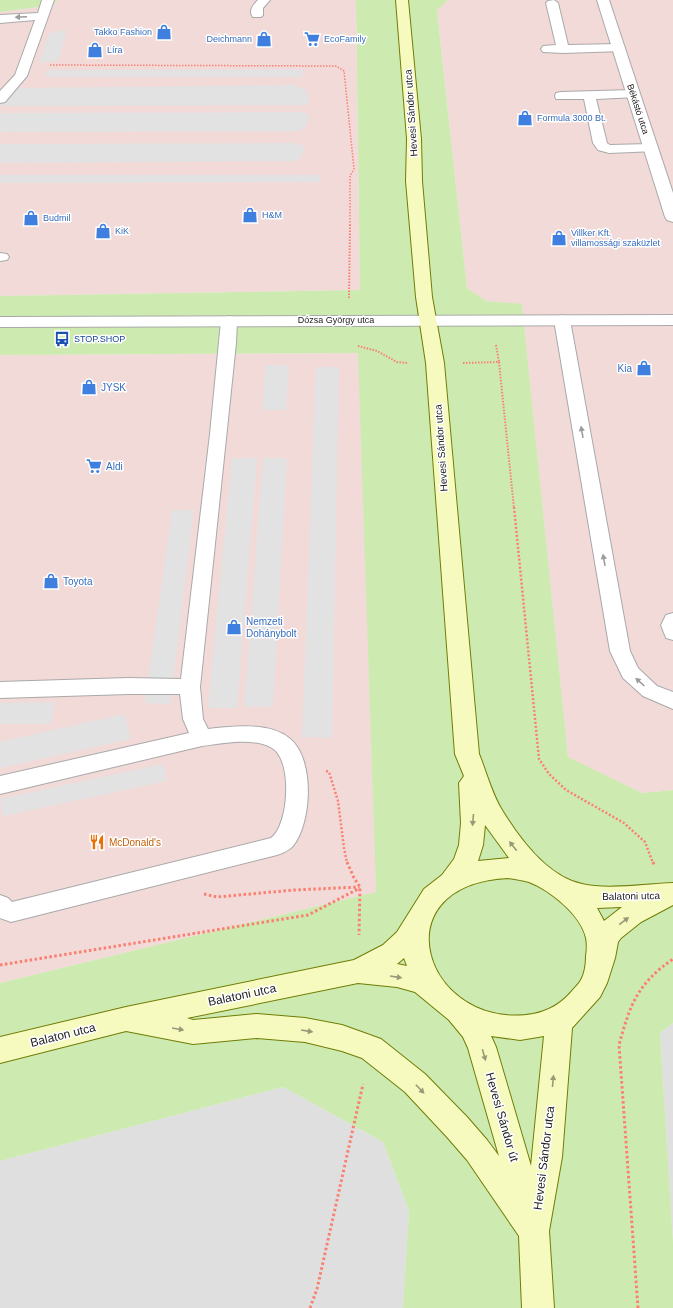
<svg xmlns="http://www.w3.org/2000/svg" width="673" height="1308" font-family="Arial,sans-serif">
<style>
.residential{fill:#e0dfdf}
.commercial{fill:#f2dad9}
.grass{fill:#cdebb0}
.parking{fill:#e2e2e2}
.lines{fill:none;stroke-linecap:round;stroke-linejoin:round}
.lane-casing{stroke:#a9a9a9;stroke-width:2}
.street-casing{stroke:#a9a9a9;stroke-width:2}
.secondary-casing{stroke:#707d05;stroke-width:2}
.path-far3{stroke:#fa8072;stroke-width:1.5;stroke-dasharray:1.5 1.5;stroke-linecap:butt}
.path-far2{stroke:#fa8072;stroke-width:2;stroke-dasharray:1.5 1.5;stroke-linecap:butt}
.path-far1{stroke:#fa8072;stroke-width:2.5;stroke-dasharray:2 2;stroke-linecap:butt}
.path{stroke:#fa8072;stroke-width:3;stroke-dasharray:2.5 2.5;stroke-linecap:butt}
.lane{fill:#fff;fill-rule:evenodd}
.street{fill:#fff;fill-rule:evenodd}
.secondary{fill:#f7fabf;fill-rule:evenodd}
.oneway{fill:#9c9c9c}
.oneway2{fill:#979978}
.labels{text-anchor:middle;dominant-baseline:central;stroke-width:3;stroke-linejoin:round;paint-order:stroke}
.far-shop-label{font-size:9px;fill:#366cbe;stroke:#fff;text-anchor:start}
.far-street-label{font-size:9px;fill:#222;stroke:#fff}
.far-transit-label{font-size:9px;fill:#164399;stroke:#fff;text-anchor:start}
.street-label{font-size:10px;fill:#222;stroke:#fff}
.shop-label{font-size:10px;fill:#366cbe;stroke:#fff;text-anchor:start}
.food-label{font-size:10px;fill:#c56008;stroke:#fff;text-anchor:start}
.near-street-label{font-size:12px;fill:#222;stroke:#fff}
</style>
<rect width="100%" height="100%" fill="#f2efe9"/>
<g class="residential">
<path d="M673 1023V1242L660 1033Z"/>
<path d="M283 1087 383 1142 409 1211 403 1308H0V1161Z"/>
</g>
<g class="commercial">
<path d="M57 0H356L360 290 0 296V12L54 5Z"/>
<path d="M448 0H673V790L642 793 568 758 522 305 486 301 467 288 437 9Z"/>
<path d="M359 353 376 892 0 983V355Z"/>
</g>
<g class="grass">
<path d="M0 0H57L54 5 0 12Z"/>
<path d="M356 0H448L437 10 467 288 486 301 522 304 568 757 642 793 673 790V1023L660 1033 673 1242V1308H403L409 1211 383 1142 283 1087 0 1161V983L376 892 358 353 0 355V296L360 290Z"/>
</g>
<g class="parking">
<path d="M67 30 59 60 39 63 49 33Z"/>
<path d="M303 69 302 77H45L47 70Z"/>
<path d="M294 85 306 90 309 95 308 105 1 106 18 88Z"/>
<path d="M296 112 305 113 309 116 306 127 298 131 0 132V113H3Z"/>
<path d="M296 143 302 145 305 149 300 158 296 161 0 163V144Z"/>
<path d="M320 175V182L0 183V175Z"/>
<path d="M266 365H289L286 410H262Z"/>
<path d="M316 367H339L332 738 302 737Z"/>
<path d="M232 458H257L237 708H208Z"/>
<path d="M263 458H287L273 707H244Z"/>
<path d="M172 510H194L170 704 145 703Z"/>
<path d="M55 702 51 724H0V703Z"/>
<path d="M124 714 131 739 0 768V742Z"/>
<path d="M163 764 167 781 3 816 0 799Z"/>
</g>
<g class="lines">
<defs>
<g id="lane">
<path d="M42 0H54L27 76 5 102 0 103V91L15 75 35 20 0 23V15L38 13Z"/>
<path d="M258 0H270L263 8V15L261 17H253C248 11 253 5 258 0Z"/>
<path d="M554 0 558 3 568 45 619 44 623 45 625 48 623 51 563 53 543 52 541 49 543 46 556 45 546 3 548 1Z"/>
<path d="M633 90 637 91 639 94 637 97 596 99 607 143 610 145 651 144 656 145 658 148 656 151 609 153 598 150 593 143 584 99H556L555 96 556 93 561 92Z"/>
<path d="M0 253 7 254 9 257 7 260 0 261Z"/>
<path d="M562 315 568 317 570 320 630 651 638 668 657 686 673 692V709L643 696 623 678 610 651 554 320 556 317Z"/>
<path d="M229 316 235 318 237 321 236 343 200 687 203 719 208 729C232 726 269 722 289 738 315 757 312 823 293 846 288 851 283 853 277 855L11 922 0 918V895L8 898 12 902 271 838C289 825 293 760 272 748 253 737 223 743 202 746L0 794V776L189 733 183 719 180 694H128L0 698V682L128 678 181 679 210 434 221 321 223 318Z"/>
<path d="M673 613V640L666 638 661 625 666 615Z"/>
</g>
<g id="street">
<path d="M597 0H609L673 193V222L667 220 665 217Z"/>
<path d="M673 315V325L0 327V317Z"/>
</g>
<path id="secondary" d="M396 0H408L421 139 422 181 432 297 444 363 479 754C486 771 492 794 502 810 519 838 548 877 582 884 607 890 647 884 673 883V905L641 922 621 938 618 942 615 958 607 983 600 997 572 1028 562 1157 549 1231 554 1308H522L519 1236 467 1160 447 1137 405 1092 362 1058 342 1051 305 1042 257 1038 193 1044 126 1031 0 1063V1037L126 1007 354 960 383 945 397 932 424 889 442 875 454 859 459 845 461 823 459 783 464 776 455 754 426 363 416 297 406 181 407 139ZM485 825 509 858 478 861 483 845ZM508 878C515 879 522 880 529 882 550 890 581 915 586 938 587 943 587 950 586 956 586 963 585 973 581 980 579 984 575 987 572 991 562 1003 549 1011 533 1014 426 1032 376 885 508 878ZM622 907 604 921 597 908ZM404 958 407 966 397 964ZM358 983 397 987 415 992 449 1020 463 1037 468 1048 499 1156 487 1140 467 1117 425 1074 381 1039 342 1025 305 1018 257 1014 193 1020 187 1018ZM491 1036 520 1040 544 1036 531 1166 496 1047Z"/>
</defs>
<use href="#lane" class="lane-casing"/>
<use href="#street" class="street-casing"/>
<use href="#secondary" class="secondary-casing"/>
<path class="path-far3" d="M50 65 336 66 344 71 354 169 350 176V226"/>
<g class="path-far2">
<path d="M349 298 350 225"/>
<path d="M496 345 499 362"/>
<path d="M358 346 377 351 397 362 408 363"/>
<path d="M463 363 499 362 514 508"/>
</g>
<g class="path-far1">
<path d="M514 507 539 759 549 774 566 790 624 823 645 842 653 863"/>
<path d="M326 771 329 772 338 801 344 848 347 863"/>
</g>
<g class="path">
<path d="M347 862 354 878 360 887 359 935"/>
<path d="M653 862 654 865"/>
<path d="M204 894 217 897 294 890 359 887"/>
<path d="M0 965 308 915 360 888"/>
<path d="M310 1308 317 1289 363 1084"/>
<path d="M638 1308 619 1045C630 1005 637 984 673 959"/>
</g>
<use href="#lane" class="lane"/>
<use href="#street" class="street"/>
<use href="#secondary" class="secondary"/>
</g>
<defs><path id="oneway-solid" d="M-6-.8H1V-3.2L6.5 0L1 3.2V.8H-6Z"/></defs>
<g class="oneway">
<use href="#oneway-solid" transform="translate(21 17) rotate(178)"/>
<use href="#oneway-solid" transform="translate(582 432) rotate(-100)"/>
<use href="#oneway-solid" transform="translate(604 560) rotate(-100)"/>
<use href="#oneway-solid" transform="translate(640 682) rotate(-138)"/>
</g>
<g class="oneway2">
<use href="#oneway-solid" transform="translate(473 820) rotate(95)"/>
<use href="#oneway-solid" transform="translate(513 846) rotate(-128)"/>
<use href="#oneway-solid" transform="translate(624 921) rotate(-37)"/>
<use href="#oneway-solid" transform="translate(396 977) rotate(9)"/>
<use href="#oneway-solid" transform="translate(178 1029) rotate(10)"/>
<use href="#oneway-solid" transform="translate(307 1031) rotate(9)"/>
<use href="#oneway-solid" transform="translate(484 1055) rotate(74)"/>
<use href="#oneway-solid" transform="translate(553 1081) rotate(-85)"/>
<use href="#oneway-solid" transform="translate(420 1089) rotate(46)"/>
</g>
<defs>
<symbol id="shop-bare" viewBox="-9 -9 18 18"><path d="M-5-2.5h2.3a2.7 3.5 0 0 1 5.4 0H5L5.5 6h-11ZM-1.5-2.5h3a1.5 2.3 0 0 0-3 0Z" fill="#3f7fe0" stroke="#fff" stroke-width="2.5" paint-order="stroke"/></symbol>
<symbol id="supermarket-bare" viewBox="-9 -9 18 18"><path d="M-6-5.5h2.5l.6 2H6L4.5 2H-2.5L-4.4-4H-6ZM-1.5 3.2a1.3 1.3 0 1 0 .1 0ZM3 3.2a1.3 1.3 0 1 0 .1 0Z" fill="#3f7fe0" stroke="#fff" stroke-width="2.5" paint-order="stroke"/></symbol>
<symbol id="bus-bare" viewBox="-9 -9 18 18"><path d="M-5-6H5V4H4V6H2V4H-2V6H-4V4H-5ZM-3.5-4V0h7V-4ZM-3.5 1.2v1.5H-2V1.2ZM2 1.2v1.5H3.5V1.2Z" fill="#1a4fb4" stroke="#fff" stroke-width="2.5" paint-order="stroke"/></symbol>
<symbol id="restaurant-bare" viewBox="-9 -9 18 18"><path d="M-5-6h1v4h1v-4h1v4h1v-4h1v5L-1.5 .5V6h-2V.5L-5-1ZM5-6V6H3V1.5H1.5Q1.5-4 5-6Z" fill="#e8710a" stroke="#fff" stroke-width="2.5" paint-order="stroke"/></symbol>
</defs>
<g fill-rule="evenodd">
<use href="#shop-bare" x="153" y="21" width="22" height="22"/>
<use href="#shop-bare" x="253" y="28" width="22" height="22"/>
<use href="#supermarket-bare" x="301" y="28" width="22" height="22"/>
<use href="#shop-bare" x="84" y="39" width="22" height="22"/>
<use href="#shop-bare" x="514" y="107" width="22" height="22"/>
<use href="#shop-bare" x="239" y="204" width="22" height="22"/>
<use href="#shop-bare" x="20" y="207" width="22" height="22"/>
<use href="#shop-bare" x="92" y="220" width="22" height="22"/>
<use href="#shop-bare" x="548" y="227" width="22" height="22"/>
<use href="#bus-bare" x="51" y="328" width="22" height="22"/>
<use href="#shop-bare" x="633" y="357" width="22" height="22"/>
<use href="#shop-bare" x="78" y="376" width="22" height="22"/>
<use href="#supermarket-bare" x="83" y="455" width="22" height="22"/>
<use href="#shop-bare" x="40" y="570" width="22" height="22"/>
<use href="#shop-bare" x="223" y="616" width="22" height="22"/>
<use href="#restaurant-bare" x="86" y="831" width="22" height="22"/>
</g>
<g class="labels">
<g class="far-shop-label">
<text x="152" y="32" text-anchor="end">Takko Fashion</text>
<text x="252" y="39" text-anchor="end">Deichmann</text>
<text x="324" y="39">EcoFamily</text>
<text x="107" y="50">Líra</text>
<text x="537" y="118">Formula 3000 Bt.</text>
<text x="262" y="215">H&amp;M</text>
<text x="43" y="218">Budmil</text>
<text x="115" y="231">KiK</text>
<text x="571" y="233">Villker Kft.<tspan x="571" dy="10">villamossági szaküzlet</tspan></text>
</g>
<g class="far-street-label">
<text transform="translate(638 109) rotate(72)">Békástó utca</text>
<text x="336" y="320">Dózsa György utca</text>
</g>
<g class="far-transit-label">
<text x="74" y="339">STOP.SHOP</text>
</g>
<g class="street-label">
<text transform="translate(411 113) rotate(-94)">Hevesi Sándor utca</text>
<text transform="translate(441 448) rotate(-94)">Hevesi Sándor utca</text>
<text transform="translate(631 896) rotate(-1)">Balatoni utca</text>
</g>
<g class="shop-label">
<text x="632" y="368" text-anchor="end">Kia</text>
<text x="101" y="387">JYSK</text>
<text x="106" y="466">Aldi</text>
<text x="63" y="581">Toyota</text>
<text x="246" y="621">Nemzeti<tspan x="246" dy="12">Dohánybolt</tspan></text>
</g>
<g class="food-label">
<text x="109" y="842">McDonald's</text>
</g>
<g class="near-street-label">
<text transform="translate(242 995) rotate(-12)">Balatoni utca</text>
<text transform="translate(63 1035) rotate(-14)">Balaton utca</text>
<text transform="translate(502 1117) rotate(74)">Hevesi Sándor út</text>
<text transform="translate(544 1158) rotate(-83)">Hevesi Sándor utca</text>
</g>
</g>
</svg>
